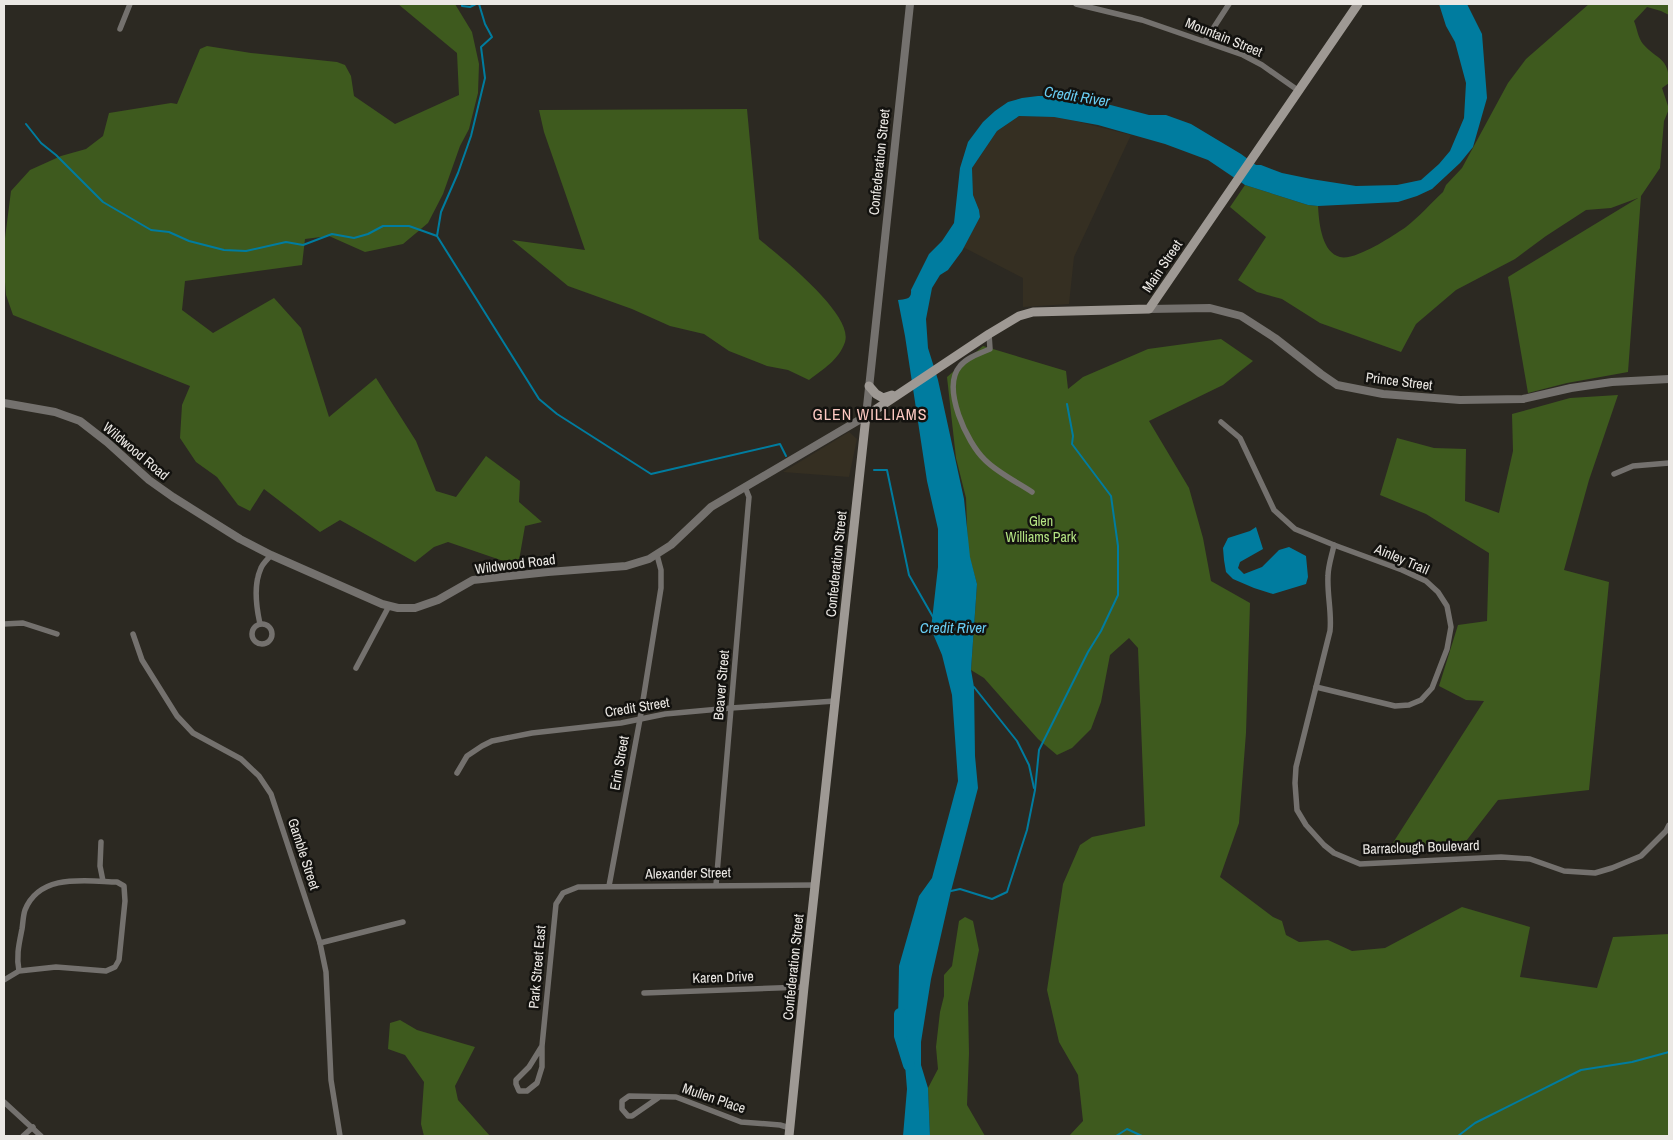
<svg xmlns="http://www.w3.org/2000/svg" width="1673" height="1140" font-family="'Archivo Narrow',sans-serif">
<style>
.built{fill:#352f22}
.green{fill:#3e5a1e}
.water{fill:#007c9f}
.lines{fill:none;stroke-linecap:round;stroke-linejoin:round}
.stream{stroke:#007c9f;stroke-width:2}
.river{stroke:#007c9f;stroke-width:12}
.minor{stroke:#74716e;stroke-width:5.5}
.tertiary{stroke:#74716e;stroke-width:8}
.secondary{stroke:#9e9994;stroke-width:9}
.labels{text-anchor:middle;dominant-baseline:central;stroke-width:5;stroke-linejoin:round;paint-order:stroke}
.street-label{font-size:14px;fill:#ebe8e4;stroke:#13120f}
.park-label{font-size:14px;fill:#b4e483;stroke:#13120f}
.water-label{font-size:15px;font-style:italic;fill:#69cdf3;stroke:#13120f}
.quarter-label{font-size:16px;letter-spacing:1px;fill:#fdc9c2;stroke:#13120f}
</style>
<rect width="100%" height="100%" fill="#2c2922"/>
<g class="built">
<path d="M1019 116 1054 117 1071 120 1131 135 1074 257 1069 304 1023 307V278L963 247 980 217 979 210 973 195 972 168 997 131Z"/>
<path d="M849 432 857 439 849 477 783 472Z"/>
</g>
<g class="green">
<path d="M398 4H455L472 32 479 64 478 93 469 129 460 146 443 194 428 223 403 244 365 252 329 236 305 239 302 265 185 281 182 310 213 333 274 298 301 328 329 417 376 378 416 441 436 491 456 497 486 456 520 481 519 502 542 522 525 526 518 566 448 542 434 547 415 562 340 520 320 532 264 489 250 511 238 505 217 477 196 462 180 438 182 405 190 386 13 315 6 295 4 269V246L11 191 30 170 61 156 86 149 103 136 109 113 171 103 177 104 200 49 207 46 251 53 337 62 345 65 351 76 354 96 395 124 459 95 457 53Z"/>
<path d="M1589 4H1669V15L1661 11 1647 7 1634 21C1637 28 1638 38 1643 44 1657 60 1669 57 1669 83L1662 88 1669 109 1664 121 1660 168 1641 196 1628 372 1567 383 1528 393 1508 277 1638 198 1611 208 1586 210 1546 236 1515 259 1456 290 1416 324 1401 352 1320 323 1282 299 1257 292 1238 280 1266 237 1230 207 1245 185 1308 205 1318 206C1319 221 1321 252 1340 257 1355 261 1393 236 1406 227 1419 217 1431 203 1443 192L1446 185 1462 168 1508 83 1526 59Z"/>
<path d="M747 109 759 239C778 255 854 314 845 342 839 360 823 369 809 380L788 370 767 366 729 351 704 334 670 326 632 309 568 286 512 240 585 250 544 132 539 110Z"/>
<path d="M1221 339 1253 361 1223 385 1149 421 1189 488 1203 538 1211 581 1250 603 1246 733 1239 823 1220 877 1273 917 1282 921 1286 935 1299 942 1328 940 1352 951 1385 948 1462 907 1530 927 1520 977 1597 988 1613 937 1669 934V1136H1069L1083 1121 1078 1075 1059 1042 1047 990 1063 884 1080 845 1092 837 1145 826 1138 648 1129 638 1110 655 1101 702 1091 729 1072 748 1057 755 1038 739 984 678 971 670 977 584 968 552 966 498 956 458 947 377 983 346 1066 371 1068 389 1083 377 1148 349Z"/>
<path d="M1618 395 1589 480 1564 570 1609 582 1589 790 1498 800 1463 845 1389 849 1484 701 1466 700 1439 686 1458 625 1487 621 1489 553 1426 514 1380 495 1397 438 1434 448 1466 449 1465 501 1499 513 1513 451 1512 414 1570 398Z"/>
<path d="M965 917 973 921 979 950 968 1003 969 1053 967 1105 985 1136H930L928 1088 938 1069 936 1047 940 1012 944 996V975L952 966 959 921Z"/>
<path d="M400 1020 417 1030 475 1047 455 1086 458 1100 490 1136H424L421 1124 424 1082 405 1055 388 1049 390 1023Z"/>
</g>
<g class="water">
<path d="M1439 4H1467L1482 34 1487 98 1473 147 1460 163 1432 189 1417 196 1398 202 1318 206 1308 205 1245 185 1208 160 1165 144 1098 125 1054 117 1019 116 997 131 972 168 973 195 979 210 980 217 962 251 948 270 940 275 932 288 926 319 928 348 938 380 964 499 970 557 977 584 971 670 974 687 975 756 978 788 951 891 931 979 921 1042V1065L928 1088 930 1136H903L907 1089 904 1052 898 1021 899 966 919 896 932 878 958 781 952 695 942 655 931 629 938 567V529L927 481 905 336 898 300C905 299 912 300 911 290L929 254 942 241 954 223 960 168 968 142 983 122 995 111 1008 102 1022 98 1038 96H1076L1149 115H1166L1191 124 1241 154 1256 165H1261L1282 173 1311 179 1356 186 1397 185 1421 180 1439 164 1450 151 1464 118 1466 83 1455 42 1446 26Z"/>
<path d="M1256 527 1263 549 1240 562 1238 568 1244 574 1262 567 1279 550 1289 547 1306 556 1308 577 1306 584 1273 594 1254 588 1233 579 1226 572 1224 560 1223 548 1228 538 1250 531Z"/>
</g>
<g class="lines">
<g class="stream">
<path d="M462 4V6L470 7 476 4"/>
<path d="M26 124 41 143 56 155 103 202 151 230 169 232 189 241 224 250 246 251 286 242 303 245 332 234 354 238 368 234 383 226H409L437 236 539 399 557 414 651 474 780 444 786 456"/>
<path d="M437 236 441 212 458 173 471 136 485 78 481 47 492 37 485 24 479 4"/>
<path d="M874 470H887L909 575 933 617"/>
<path d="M974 687 1017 741 1029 765 1034 788"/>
<path d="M951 891 960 889 992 899 1007 892 1027 830 1035 790 1039 750 1088 652 1101 631 1118 595V546L1111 496 1072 444 1073 436 1067 404"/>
<path d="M1116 1136 1127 1129 1142 1136"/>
<path d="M1458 1136 1475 1123 1581 1070 1632 1062 1669 1052"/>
</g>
<path class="river" d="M900 1014V1036L909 1065"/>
<g class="minor">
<path d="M1076 4 1142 20 1243 55 1262 65 1299 91"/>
<path d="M120 29 130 4"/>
<path d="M1205 41 1229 4"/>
<path d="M989 334 990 349C981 353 967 357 960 366 941 388 967 443 985 460 998 473 1017 482 1032 492"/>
<path d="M1221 422 1240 438 1274 510 1295 529 1334 545 1402 570 1426 581 1438 592 1447 606 1451 627 1447 649 1432 688 1421 700 1409 705 1395 706 1316 687"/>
<path d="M1614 474 1633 466 1669 463"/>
<path d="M1334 545C1332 555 1328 566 1328 576 1327 595 1332 613 1330 631L1296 767 1295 783 1297 810 1306 825 1324 845 1334 853 1360 864 1501 857 1530 859 1564 871 1595 873 1612 868 1641 856 1666 831 1669 825"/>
<path d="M4 624 23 623 57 634"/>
<path d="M260 624C256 606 253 585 261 568 263 563 268 559 271 555"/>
<circle cx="262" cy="634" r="10"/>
<path d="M133 634 142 660 177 716 193 733 241 759 259 776 271 794 320 943 326 972 331 1080 340 1136"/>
<path d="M356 668 389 606"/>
<path d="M457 773 467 756 482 746 492 741 532 733 621 723 665 714 731 708 835 701"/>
<path d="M101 842 100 866 103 881"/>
<path d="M716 885 748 508 749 497 745 487"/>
<path d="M609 886 640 719 661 588V570L657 555"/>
<path d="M320 943 403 922"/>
<path d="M4 980 19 971 56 967 106 971 115 967 119 960 125 901 124 886 117 882C85 881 40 873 25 910 23 916 23 923 22 929 19 944 16 956 19 971"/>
<path d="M644 993 804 987"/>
<path d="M542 1046 529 1067 516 1080V1084L519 1091H527L537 1083 542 1067V1046L556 904 563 893 578 887 816 885"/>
<path d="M658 1098 632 1116H628L622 1109V1101L629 1096 676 1097 741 1122 780 1125 790 1128"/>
<path d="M4 1102 41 1136"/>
<path d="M23 1136 33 1127"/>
</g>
<g class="tertiary">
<path d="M1149 309 1210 308 1241 316 1275 338 1321 374 1337 385 1383 394 1460 400 1523 399 1571 388 1612 382 1669 379"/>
<path d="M4 403 55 412 80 421 107 442 149 480 173 497 240 539 271 555 382 604 398 608H415L438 600 473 580 548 572 626 566 649 559 671 545 711 507 866 416 910 4"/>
</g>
<g class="secondary">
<path d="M869 386 876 394 883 398 892 395"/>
<path d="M789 1136 804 987 866 416 989 334 1019 316 1033 312 1149 309 1358 4"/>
</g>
</g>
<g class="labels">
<g class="street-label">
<text transform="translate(1224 37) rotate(22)">Mountain Street</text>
<text transform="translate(879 162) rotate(-84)">Confederation Street</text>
<text transform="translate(1162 266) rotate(-56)">Main Street</text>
<text transform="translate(1399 381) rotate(7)">Prince Street</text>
<text transform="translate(136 451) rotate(40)">Wildwood Road</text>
<text transform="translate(1402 559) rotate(23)">Ainley Trail</text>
<text transform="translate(515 564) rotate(-7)">Wildwood Road</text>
<text transform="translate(836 564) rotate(-84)">Confederation Street</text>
<text transform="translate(721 685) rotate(-85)">Beaver Street</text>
<text transform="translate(637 707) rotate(-9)">Credit Street</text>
<text transform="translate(619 763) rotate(-80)">Erin Street</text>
<text transform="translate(1421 847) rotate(-2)">Barraclough Boulevard</text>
<text transform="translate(304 854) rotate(72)">Gamble Street</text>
<text transform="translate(688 873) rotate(-1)">Alexander Street</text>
<text transform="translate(537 967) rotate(-85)">Park Street East</text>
<text transform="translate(793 967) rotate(-84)">Confederation Street</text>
<text transform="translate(723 977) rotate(-2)">Karen Drive</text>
<text transform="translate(714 1098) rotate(19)">Mullen Place</text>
</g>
<g class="park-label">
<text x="1041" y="521">Glen<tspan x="1041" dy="16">Williams Park</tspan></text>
</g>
<g class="water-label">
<text transform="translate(1077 96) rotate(9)">Credit River</text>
<text x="953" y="627">Credit River</text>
</g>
<g class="quarter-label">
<text x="870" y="414">GLEN WILLIAMS</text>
</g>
</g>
<rect width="1673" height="1140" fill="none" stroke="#ebe8e4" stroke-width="10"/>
</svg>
